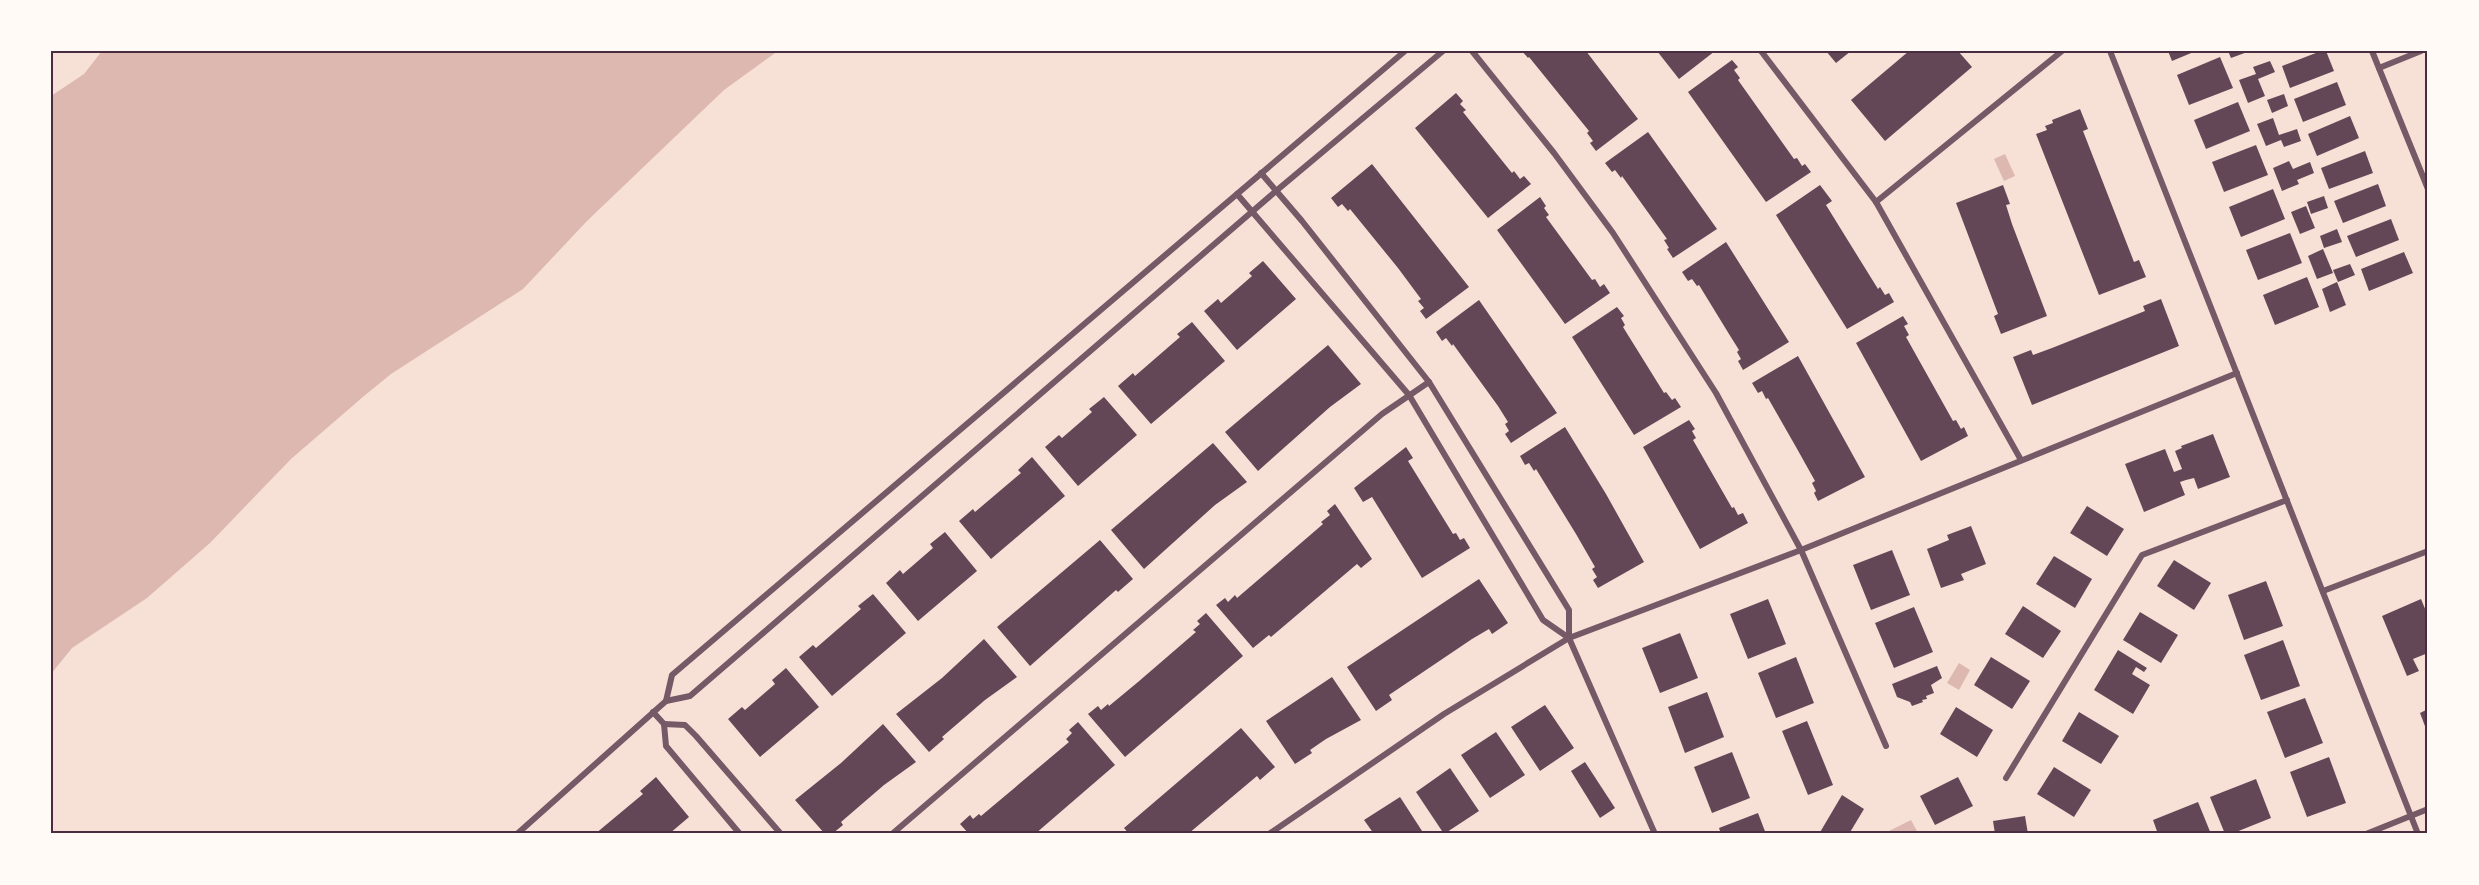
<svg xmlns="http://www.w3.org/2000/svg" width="2479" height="885" font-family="Poppins,sans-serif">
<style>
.water{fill:#dcb8b0}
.building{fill:#644757}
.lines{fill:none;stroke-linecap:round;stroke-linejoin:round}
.minor{stroke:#755966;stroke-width:6}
.neatline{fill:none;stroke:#4a2c40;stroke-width:2}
</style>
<rect width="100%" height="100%" fill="#f7e1d7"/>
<g class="water">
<path d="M102 51H778L724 90 587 221 523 289 391 374 364 396 291 459 210 543 147 598 72 648 51 674V96L84 74Z"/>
<path d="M2005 154 2015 176 2004 181 1994 159Z"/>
<path d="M1959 663 1970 670 1959 690 1947 683Z"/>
<path d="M1911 820 1917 831 1912 834H1883Z"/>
</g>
<g class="building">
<path d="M1522 51H1586L1638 119 1596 151 1590 143 1593 141 1587 133 1589 131 1529 57 1528 58Z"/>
<path d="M1657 51H1715L1679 79Z"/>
<path d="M1826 51H1851L1836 63Z"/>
<path d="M1909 51H1958L1972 67 1885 141 1851 100Z"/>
<path d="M2168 51H2196L2172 61Z"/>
<path d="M2228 51H2250L2231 58Z"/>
<path d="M2321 51H2326L2334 71 2290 88 2282 66Z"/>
<path d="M2220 57 2233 88 2189 105 2177 75Z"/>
<path d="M1732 60 1738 67 1734 70 1740 78 1738 80 1794 159 1797 158 1802 166 1805 164 1811 172 1766 202 1688 92Z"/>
<path d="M2270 61 2275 72 2258 79 2265 96 2248 103 2239 80 2256 74 2253 67Z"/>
<path d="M2337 82 2346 105 2303 122 2294 99Z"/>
<path d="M1456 93 1463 101 1460 104 1466 110 1463 112 1512 173 1514 171 1520 179 1524 176 1531 184 1488 218 1415 128Z"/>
<path d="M2284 94 2288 106 2272 113 2267 100Z"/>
<path d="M2238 102 2250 131 2206 149 2194 120Z"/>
<path d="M2080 109 2088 129 2083 131 2134 262 2139 260 2146 277 2099 295 2036 134 2047 130 2045 126 2053 123 2052 120Z"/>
<path d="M2350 116 2359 138 2317 156 2308 134Z"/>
<path d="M2273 118 2279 135 2297 129 2301 141 2284 147 2281 140 2266 146 2257 124Z"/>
<path d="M1648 132 1717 229 1673 258 1667 249 1669 248 1664 240 1667 239 1622 176 1621 178 1615 170 1612 172 1605 163Z"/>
<path d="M2256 145 2268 175 2224 192 2212 162Z"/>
<path d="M2365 151 2373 173 2329 189 2321 168Z"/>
<path d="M2289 161 2293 169 2310 162 2314 173 2297 180 2299 184 2282 191 2273 168Z"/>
<path d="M1372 164 1469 287 1426 319 1420 311 1424 308 1418 301 1421 299 1398 268 1350 209 1348 211 1342 204 1338 207 1331 198Z"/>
<path d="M2378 184 2386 206 2343 223 2334 201Z"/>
<path d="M1820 185 1832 201 1826 205 1847 239 1878 289 1880 287 1885 295 1889 293 1894 302 1847 329 1776 215Z"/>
<path d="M2003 185 2010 204 2006 205 2012 224 2047 316 2001 334 1994 316 1998 314 1956 203Z"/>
<path d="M2273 189 2285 219 2241 237 2229 207Z"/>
<path d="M2324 196 2328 208 2311 214 2307 202Z"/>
<path d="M1540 197 1546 206 1544 208 1549 215 1546 217 1592 280 1595 279 1600 287 1604 284 1610 293 1565 324 1497 230Z"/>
<path d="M2306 206 2315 228 2300 234 2291 212Z"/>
<path d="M2391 219 2399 240 2356 257 2347 236Z"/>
<path d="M2337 229 2342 242 2324 248 2320 236Z"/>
<path d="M2290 233 2302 263 2258 280 2246 250Z"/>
<path d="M1726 242 1789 342 1743 370 1738 361 1741 359 1737 352 1739 350 1729 334 1699 285 1697 286 1692 279 1688 281 1682 272Z"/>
<path d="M2323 249 2333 273 2317 279 2308 256Z"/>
<path d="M2404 252 2413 273 2369 291 2361 269Z"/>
<path d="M1263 261 1296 299 1237 350 1204 311 1218 299 1221 303 1252 276 1249 273Z"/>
<path d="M2350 264 2355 275 2338 282 2333 270Z"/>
<path d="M2307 277 2319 307 2275 325 2263 295Z"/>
<path d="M2337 282 2346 305 2330 312 2322 289Z"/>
<path d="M2161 299 2179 346 2032 405 2013 357 2031 350 2033 355 2052 348 2145 311 2143 306Z"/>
<path d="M1479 300 1557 413 1511 443 1505 434 1509 431 1505 424 1508 422 1498 406 1453 344 1452 346 1446 338 1442 341 1436 332Z"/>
<path d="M1617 307 1624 316 1621 318 1625 325 1623 327 1664 393 1666 392 1672 400 1675 398 1681 407 1634 435 1572 337Z"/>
<path d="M1903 316 1908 324 1904 326 1909 335 1906 337 1953 421 1956 420 1961 429 1964 427 1968 436 1921 461 1856 343Z"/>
<path d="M1192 322 1225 361 1151 424 1118 386 1133 373 1135 376 1180 337 1177 334Z"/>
<path d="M1328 345 1361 384 1330 407 1258 471 1225 432Z"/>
<path d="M1798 356 1865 477 1818 501 1814 493 1816 491 1812 483 1815 481 1796 447 1768 398 1766 399 1762 391 1758 393 1752 383Z"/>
<path d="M1104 397 1137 435 1078 486 1045 447 1059 435 1062 438 1092 412 1089 409Z"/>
<path d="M1689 420 1695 429 1692 431 1696 438 1693 440 1732 508 1734 507 1738 515 1743 513 1748 523 1700 549 1643 447Z"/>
<path d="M1565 427 1606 494 1644 562 1598 588 1593 580 1597 577 1592 569 1595 567 1576 534 1536 469 1534 471 1529 463 1525 465 1520 456Z"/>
<path d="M2213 434 2230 477 2198 489 2194 478 2186 480 2180 482 2185 495 2144 512 2125 464 2165 449 2174 472 2182 469 2175 451 2182 448 2181 446Z"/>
<path d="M1213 443 1247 482 1215 505 1144 569 1111 530Z"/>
<path d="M1406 447 1413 458 1408 461 1453 534 1456 533 1460 540 1464 538 1470 548 1422 578 1372 497 1363 502 1354 488Z"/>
<path d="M1032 457 1065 496 991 559 959 521 973 509 975 512 1021 473 1018 470Z"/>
<path d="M1335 504 1372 559 1361 568 1357 564 1271 637 1269 635 1253 648 1216 605 1225 598 1228 602 1235 595 1237 598 1251 586 1323 524 1321 522 1330 515 1327 511Z"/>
<path d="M2087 506 2124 529 2107 556 2070 533Z"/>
<path d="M1971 526 1986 564 1961 574 1964 580 1941 588 1927 549 1949 540 1947 535Z"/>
<path d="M945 532 977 571 918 621 886 583 900 570 903 574 933 548 930 544Z"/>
<path d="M1100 540 1133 579 1118 592 1116 590 1030 666 997 627Z"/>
<path d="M1892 550 1910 595 1871 610 1853 565Z"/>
<path d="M2054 556 2092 579 2075 608 2036 584Z"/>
<path d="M2174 560 2211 583 2194 610 2157 586Z"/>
<path d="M1479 579 1508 623 1492 634 1489 629 1472 639 1389 695 1392 700 1376 711 1347 667Z"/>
<path d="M2266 581 2283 626 2244 640 2228 595Z"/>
<path d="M873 594 906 633 832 696 799 657 813 645 816 648 861 609 858 606Z"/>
<path d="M1768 599 1786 644 1748 659 1730 614Z"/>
<path d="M2421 599 2428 616V653L2413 659 2419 671 2407 676 2382 616Z"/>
<path d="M2023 606 2061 631 2043 658 2005 634Z"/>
<path d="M1914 607 1933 652 1894 668 1875 623Z"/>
<path d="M2140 612 2178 635 2161 663 2123 640Z"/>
<path d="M1206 613 1243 656 1125 757 1088 714 1098 706 1101 710 1108 704 1109 706 1138 682 1196 632 1193 630 1200 624 1197 621Z"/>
<path d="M1680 633 1698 678 1660 693 1642 648Z"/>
<path d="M984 639 1017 677 985 700 942 737 944 739 929 752 896 714 942 678Z"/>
<path d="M2283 640 2300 686 2261 700 2244 655Z"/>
<path d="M2118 650 2147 668 2144 672 2136 667 2132 674 2150 685 2133 714 2094 690Z"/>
<path d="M1796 657 1814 703 1776 718 1758 673Z"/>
<path d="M1991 657 2030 681 2012 709 1974 685Z"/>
<path d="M1937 666 1942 678 1931 685 1934 693 1926 696 1927 699 1922 700 1923 702 1912 706 1910 702 1897 697 1892 684Z"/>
<path d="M786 668 819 707 760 757 728 719 742 707 745 710 775 684 772 680Z"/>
<path d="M1332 677 1361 720 1326 739 1310 750 1312 753 1295 764 1266 721Z"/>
<path d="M1707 692 1724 737 1685 753 1668 707Z"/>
<path d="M2305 698 2323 743 2285 758 2267 712Z"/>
<path d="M1545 705 1574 748 1540 771 1511 727Z"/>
<path d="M1956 707 1993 730 1977 757 1940 734Z"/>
<path d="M2428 709V734L2420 713Z"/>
<path d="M2079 712 2119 736 2101 764 2062 741Z"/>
<path d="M1807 721 1833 785 1808 795 1782 731Z"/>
<path d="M1078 722 1115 765 1035 834H969L960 824 970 815 973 819 979 814 981 816 1069 742 1066 739 1072 733 1069 730Z"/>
<path d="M883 724 916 762 884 785 841 822 843 825 832 834H825L795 800 841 763Z"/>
<path d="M1241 728 1275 767 1260 780 1257 776 1188 834H1129L1124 828Z"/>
<path d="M1496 732 1525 775 1490 798 1461 755Z"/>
<path d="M1732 752 1750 798 1712 813 1694 767Z"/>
<path d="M2329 757 2346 803 2307 817 2290 772Z"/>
<path d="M1585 762 1615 808 1600 818 1571 771Z"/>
<path d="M2054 767 2091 790 2074 817 2037 794Z"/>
<path d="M1450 768 1479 811 1444 834 1416 792Z"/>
<path d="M656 777 689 817 669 834H595L643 794 640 791Z"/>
<path d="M1958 777 1973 806 1935 825 1920 796Z"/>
<path d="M2256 779 2271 818 2231 834H2225L2210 797Z"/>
<path d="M1842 795 1864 809 1849 834H1819Z"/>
<path d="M1400 797 1424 834H1374L1364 820Z"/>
<path d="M2198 802 2211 834H2158L2153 820Z"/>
<path d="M1758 813 1766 834H1721L1719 828Z"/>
<path d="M2025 816 2028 834H1995L1993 821Z"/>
</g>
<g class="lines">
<g class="minor">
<path d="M1472 51 1554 153 1613 233 1716 393 1801 550 1886 746"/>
<path d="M1761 51 1876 202 2021 460"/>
<path d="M2110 51 2418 834"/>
<path d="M2372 51 2428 189"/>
<path d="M2379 68 2421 51"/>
<path d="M1261 173 1302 221 1429 382 1569 610V638L1655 834"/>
<path d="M1237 194 1409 395 1543 620 1569 638"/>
<path d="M1876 202 2062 51"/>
<path d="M2323 591 2428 551"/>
<path d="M666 701 672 675 1405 51"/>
<path d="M653 712 664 724 666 746 740 834"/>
<path d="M664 724 685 725 696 736 781 834"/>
<path d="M2006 778 2142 555 2287 500"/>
<path d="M517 834 666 701 690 696 1276 191 1443 51"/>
<path d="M892 834 1382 414 1429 382"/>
<path d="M1269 834 1444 714 1569 638 1801 550 2237 373"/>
<path d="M2366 834 2428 809"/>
</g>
</g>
<rect width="2479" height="885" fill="none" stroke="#fffaf5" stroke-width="105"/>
<rect x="52" y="52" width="2374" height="780" class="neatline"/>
</svg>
